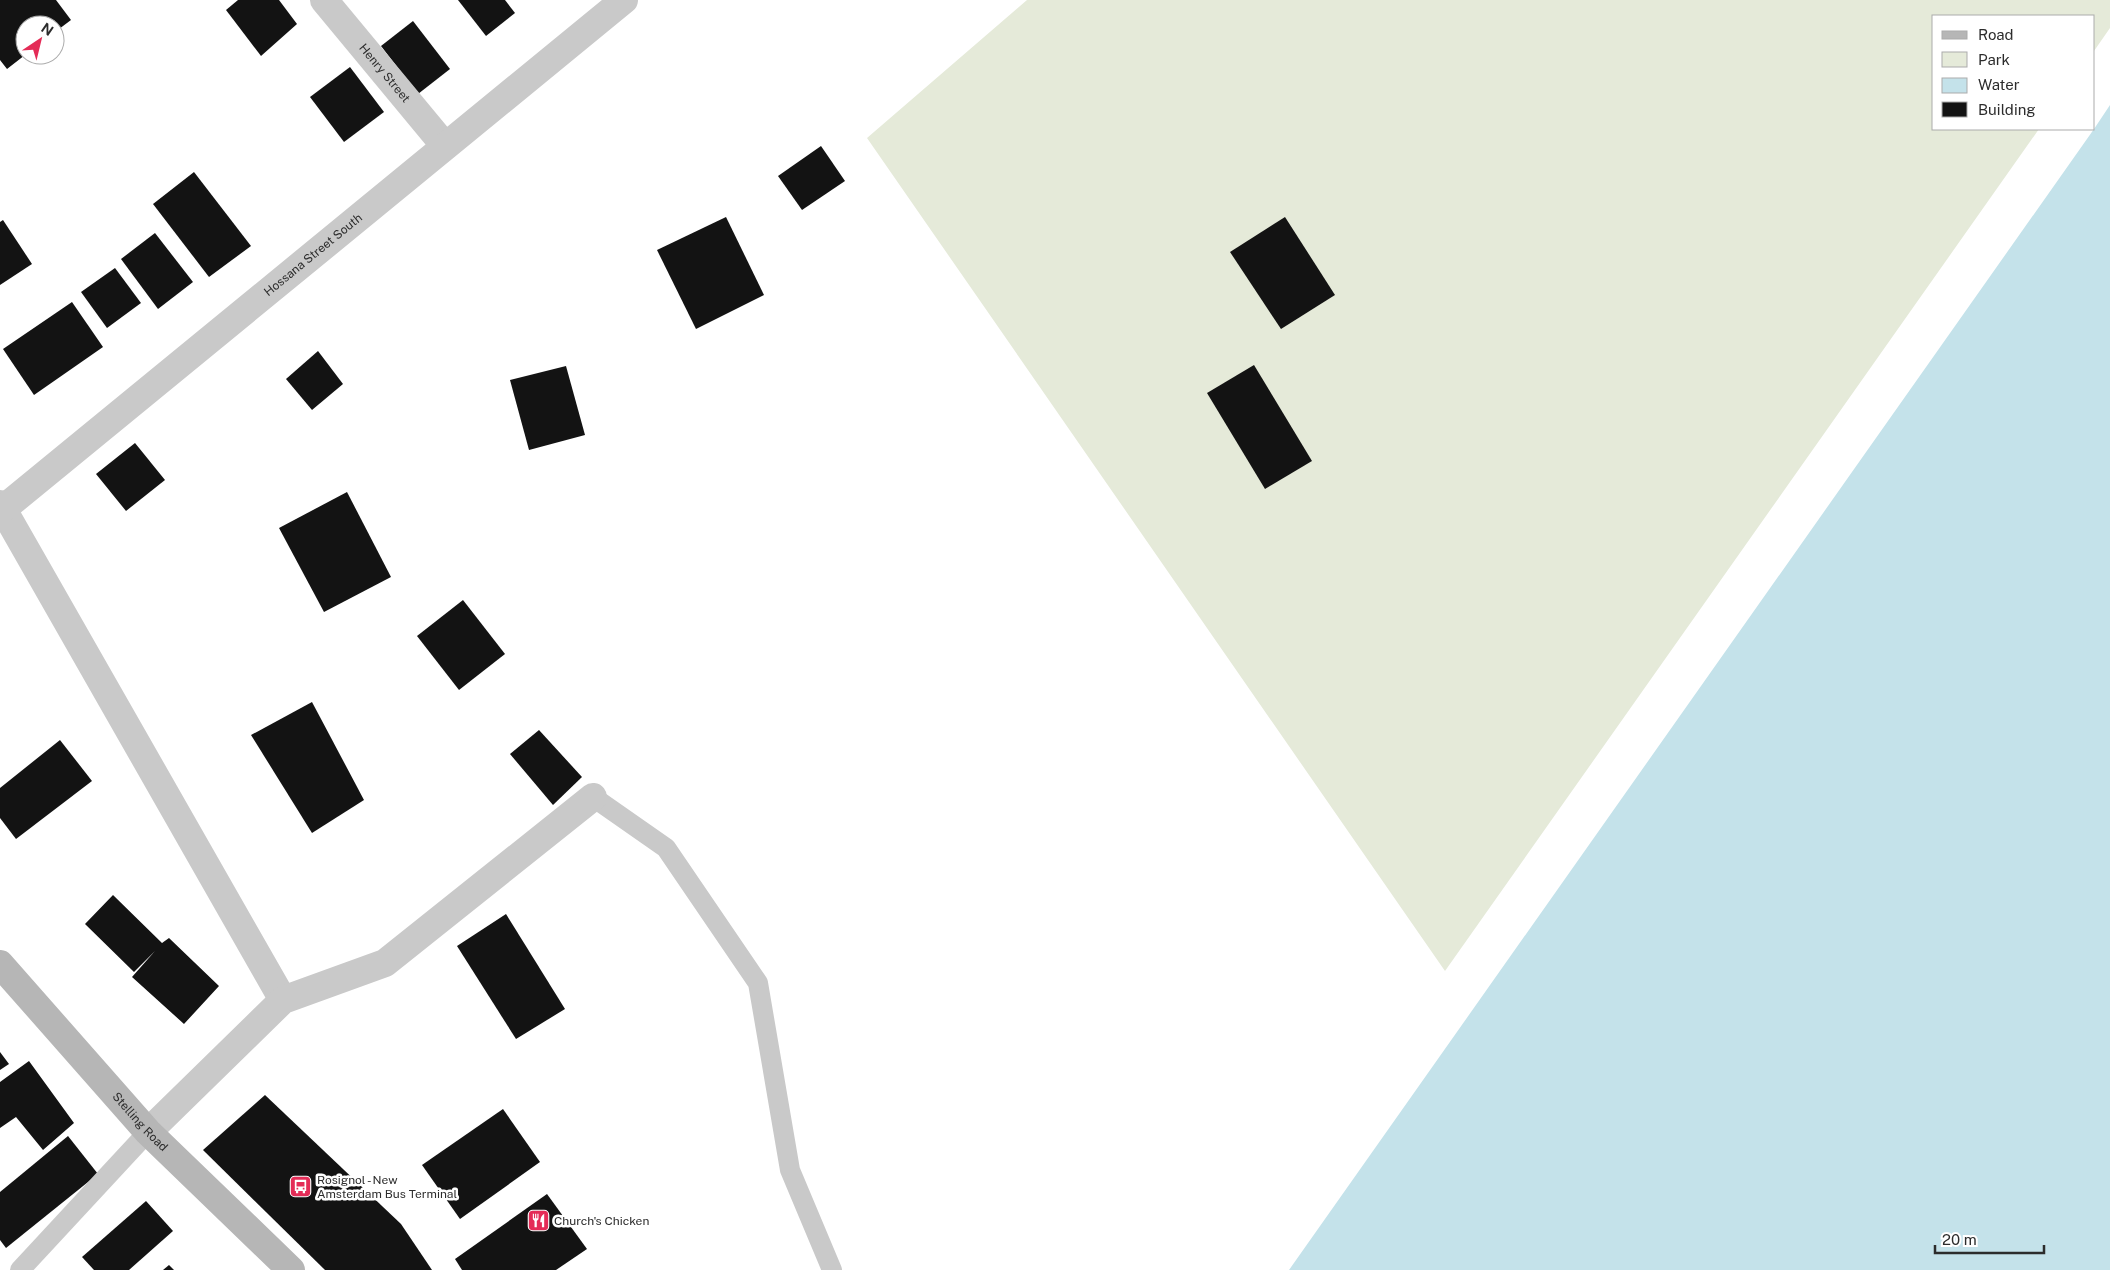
<svg xmlns="http://www.w3.org/2000/svg" width="2110" height="1270" font-family="'Public Sans',sans-serif">
<style>
.green{fill:#e5ead9}
.water{fill:#c4e2ea}
.building{fill:#131313}
.lines{fill:none;stroke-linecap:round;stroke-linejoin:round}
.lane{stroke:#c9c9c9;stroke-width:20}
.street{stroke:#c9c9c9;stroke-width:28}
.secondary{stroke:#b6b6b6;stroke-width:28}
.labels{text-anchor:middle;dominant-baseline:central;stroke-width:5;stroke-linejoin:round;paint-order:stroke}
.street-label{font-size:12px;fill:#2c2c2c;stroke:#fff}
.poi-label{font-size:12px;fill:#2c2c2c;stroke:#fff;text-anchor:start}
</style>
<rect width="100%" height="100%" fill="#fff"/>
<path class="green" d="M1027 0H2110V28L2094 51V16H1934V129H2039L1445 971 867 138Z"/>
<path class="water" d="M2110 105V1270H1289L2094 129Z"/>
<g class="building">
<path d="M0 0H56L71 20 55 32V25H25V55L7 69 0 60Z"/>
<path d="M238 0H279L297 24 261 56 226 10Z"/>
<path d="M458 0H505L515 13 486 36Z"/>
<path d="M413 21 450 69 418 94 381 46Z"/>
<path d="M350 67 384 112 344 142 310 97Z"/>
<path d="M821 146 845 181 802 210 778 176Z"/>
<path d="M194 172 251 246 209 277 153 204Z"/>
<path d="M726 217 764 295 696 329 657 250Z"/>
<path d="M1285 217 1335 295 1281 329 1230 252Z"/>
<path d="M3 220 32 264 0 285V222Z"/>
<path d="M155 233 193 282 158 309 121 259Z"/>
<path d="M115 268 141 303 107 328 81 292Z"/>
<path d="M72 302 103 347 34 395 3 349Z"/>
<path d="M318 351 343 384 312 410 286 379Z"/>
<path d="M1254 365 1312 461 1265 489 1207 393Z"/>
<path d="M566 366 585 435 529 450 510 380Z"/>
<path d="M135 443 165 480 126 511 96 474Z"/>
<path d="M347 492 391 577 324 612 279 528Z"/>
<path d="M463 600 505 654 459 690 417 636Z"/>
<path d="M312 702 364 800 312 833 251 735Z"/>
<path d="M539 730 582 777 553 805 510 754Z"/>
<path d="M60 740 92 781 16 839 0 818V788Z"/>
<path d="M113 895 162 943 169 938 219 986 184 1024 132 977 155 951 134 972 85 924Z"/>
<path d="M506 914 565 1009 516 1039 457 946Z"/>
<path d="M0 1052 9 1064 0 1070Z"/>
<path d="M29 1061 74 1123 43 1150 16 1117 0 1128V1082Z"/>
<path d="M265 1095 401 1224 432 1270H325L203 1150Z"/>
<path d="M503 1109 540 1162 460 1219 422 1165Z"/>
<path d="M68 1136 98 1174 6 1248 0 1240V1192Z"/>
<path d="M547 1194 587 1249 556 1270H462L455 1259Z"/>
<path d="M146 1201 173 1231 129 1270H94L82 1257Z"/>
<path d="M169 1265 174 1270H163Z"/>
</g>
<g class="lines">
<g class="lane">
<path d="M593 797 666 848 758 983 790 1170 832 1270"/>
<path d="M20 1270 148 1132"/>
</g>
<g class="street">
<path id="s1" d="M324 0 445 146"/>
<path d="M0 504 283 1000"/>
<path id="s2" d="M3 509 624 0"/>
<path d="M148 1132 283 1000 385 963 593 797"/>
</g>
<path class="secondary" id="s3" d="M0 964 148 1132 291 1270"/>
</g>
<defs>
<symbol id="bus-square" viewBox="-11 -11 22 22"><rect x="-9" y="-9" width="18" height="18" rx="4" fill="#e42c57" stroke="#fff"/><path d="M-5-6H5V4H4V6H2V4H-2V6H-4V4H-5ZM-3.5-4V0h7V-4ZM-3.5 1.2v1.5H-2V1.2ZM2 1.2v1.5H3.5V1.2Z" fill="#fff"/></symbol>
<symbol id="restaurant-square" viewBox="-11 -11 22 22"><rect x="-9" y="-9" width="18" height="18" rx="4" fill="#e42c57" stroke="#fff"/><path d="M-5-6h1v4h1v-4h1v4h1v-4h1v5L-1.5 .5V6h-2V.5L-5-1ZM5-6V6H3V1.5H1.5Q1.5-4 5-6Z" fill="#fff"/></symbol>
</defs>
<g fill-rule="evenodd">
<use href="#bus-square" x="288" y="1174" width="25" height="25"/>
<use href="#restaurant-square" x="526" y="1208" width="25" height="25"/>
</g>
<g class="labels">
<g class="street-label">
<text stroke="none"><textPath href="#s1" startOffset="95">Henry Street</textPath></text>
<text stroke="none"><textPath href="#s2" startOffset="401">Hossana Street South</textPath></text>
<text stroke="none"><textPath href="#s3" startOffset="211">Stelling Road</textPath></text>
</g>
<g class="poi-label">
<text x="317" y="1180">Rosignol - New<tspan x="317" dy="14">Amsterdam Bus Terminal</tspan></text>
<text x="554" y="1221">Church's Chicken</text>
</g>
</g>
<rect x="1932" y="15" width="162" height="115" fill="#ffffff" stroke="#ababab"/>
<rect x="1942" y="31" width="25" height="8" fill="#b6b6b6" stroke="#ababab"/>
<text x="1978" y="40" font-size="15" fill="#2c2c2c">Road</text>
<rect x="1942" y="52" width="25" height="15" fill="#e5ead9" stroke="#ababab"/>
<text x="1978" y="65" font-size="15" fill="#2c2c2c">Park</text>
<rect x="1942" y="78" width="25" height="15" fill="#c4e2ea" stroke="#ababab"/>
<text x="1978" y="90" font-size="15" fill="#2c2c2c">Water</text>
<rect x="1942" y="102" width="25" height="15" fill="#131313" stroke="#ababab"/>
<text x="1978" y="115" font-size="15" fill="#2c2c2c">Building</text>
<g transform="translate(40 40) rotate(35)"><circle r="24" fill="#ffffff" stroke="#ababab"/>
<path d="M0-4L9 19L0 12L-9 19Z" fill="#e42c57"/>
<text y="-8" font-size="14" font-weight="bold" text-anchor="middle" fill="#2c2c2c">N</text>
</g>
<path d="M1935 1245v8h109v-8" fill="none" stroke="#2c2c2c" stroke-width="2.5"/>
<text x="1942" y="1245" font-size="15" fill="#2c2c2c" stroke="#ffffff" stroke-width="4" paint-order="stroke">20 m</text>
</svg>
